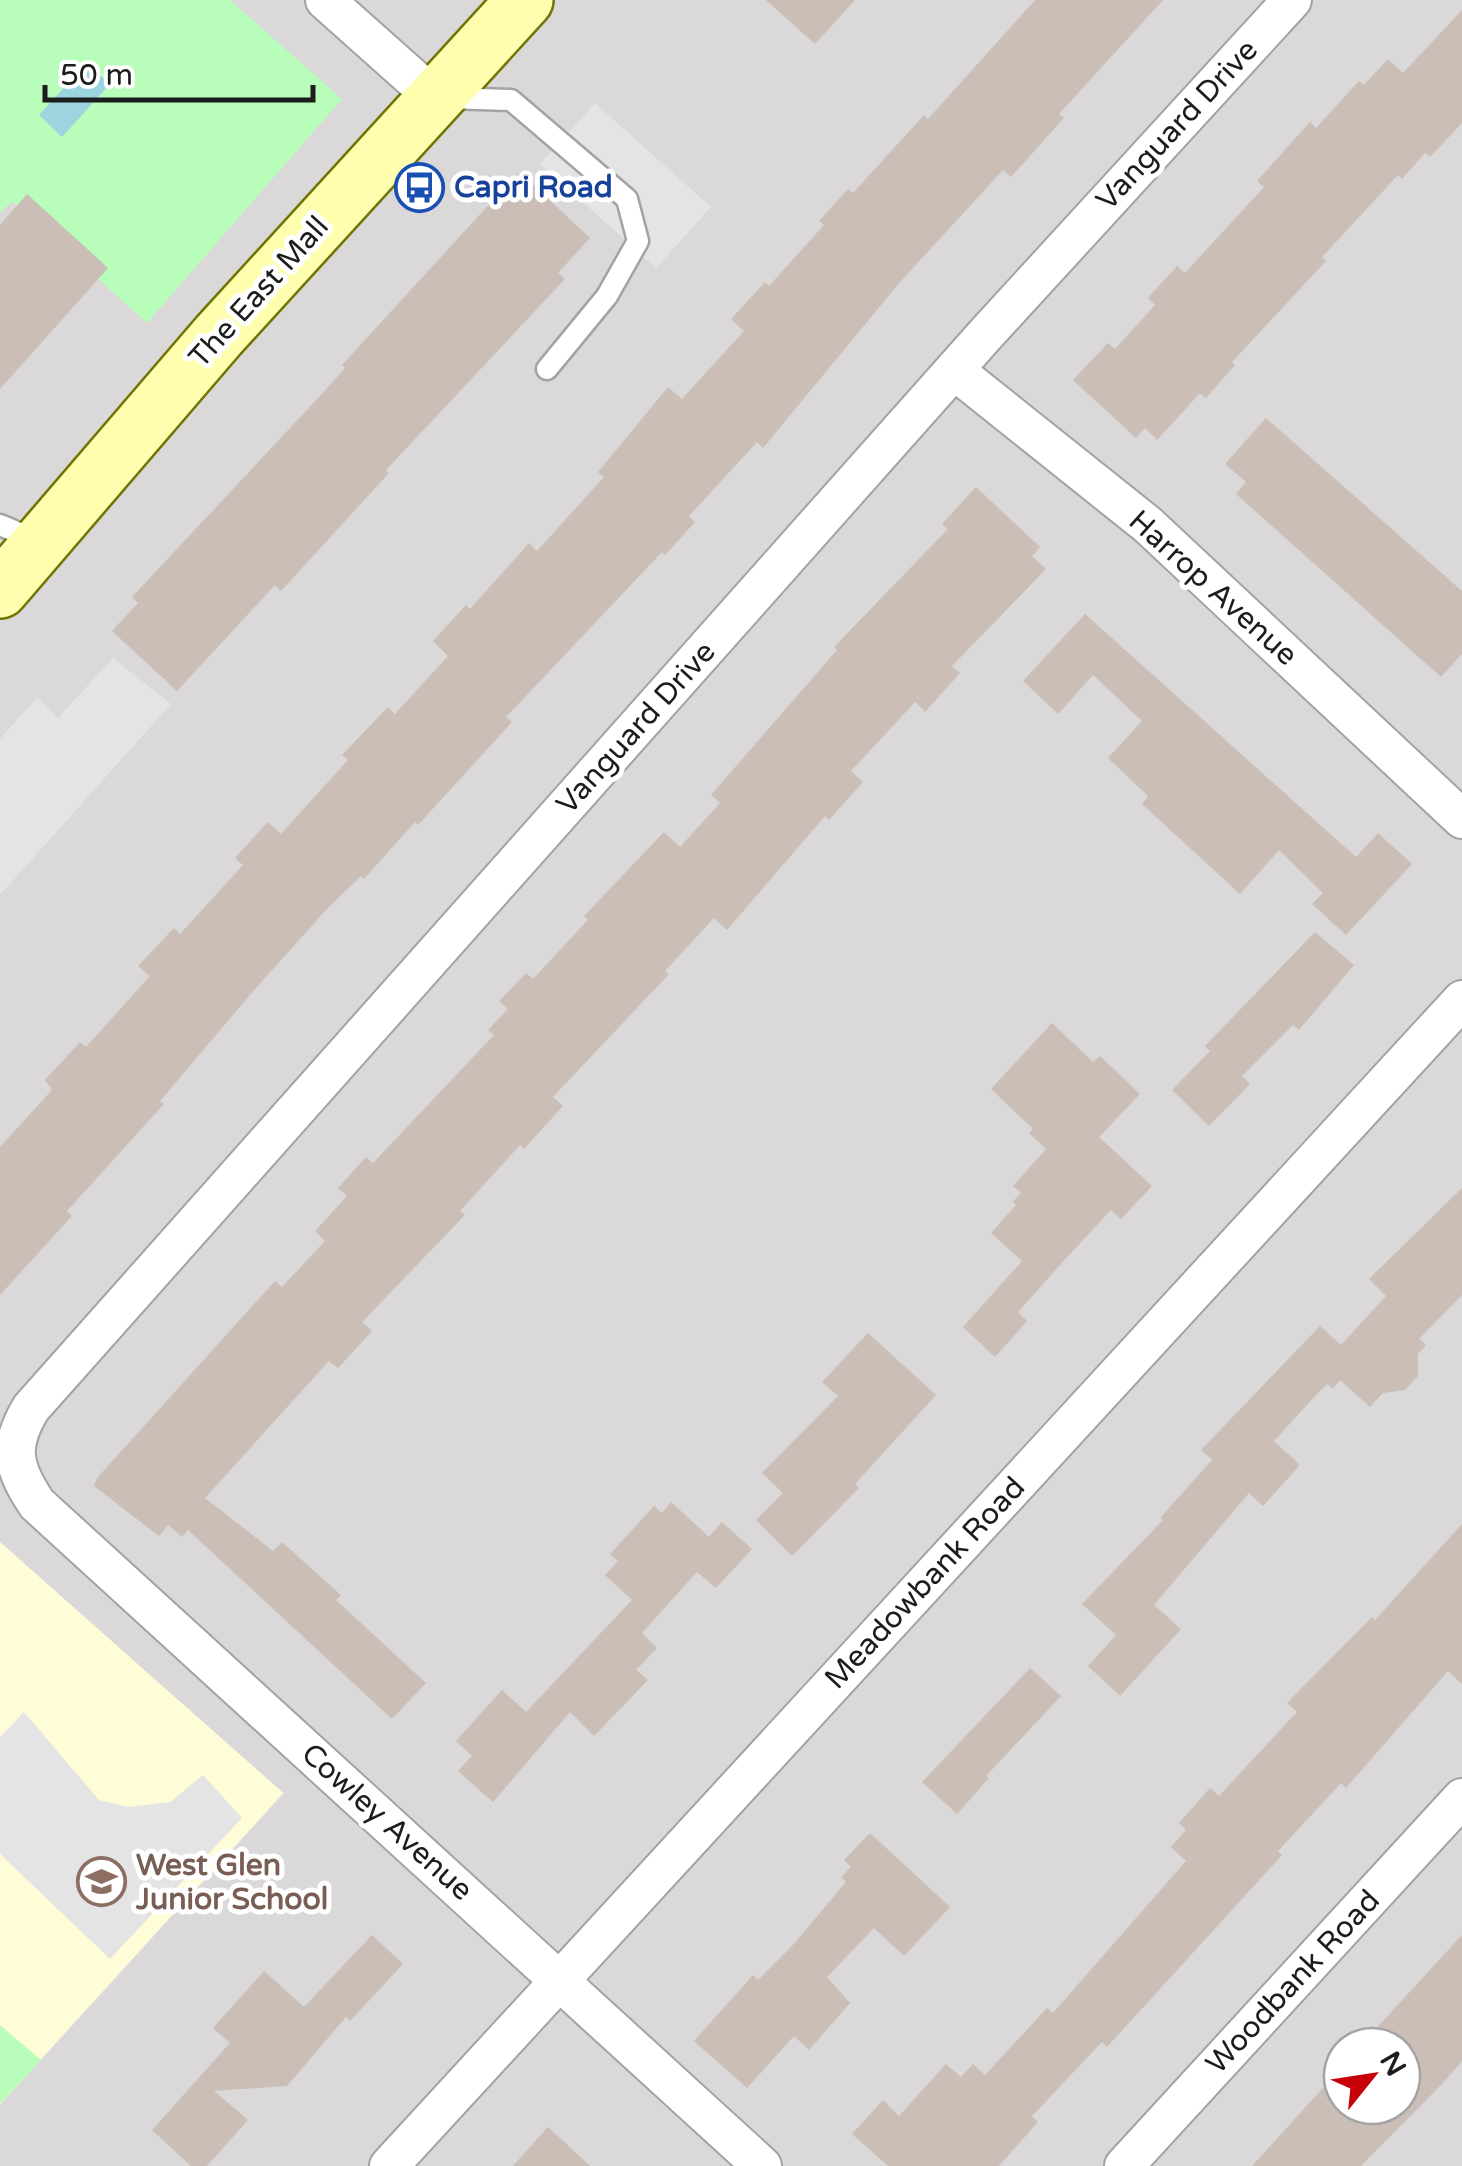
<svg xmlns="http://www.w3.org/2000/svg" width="1462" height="2166" font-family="'Varela Round',sans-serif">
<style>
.residential{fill:#dad8d8;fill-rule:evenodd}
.education{fill:#fffdd8}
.park{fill:#b8fdba}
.parking{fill:#e4e4e4}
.water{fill:#9cd4e0}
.building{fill:#cabeb6}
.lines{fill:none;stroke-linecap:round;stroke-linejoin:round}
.service-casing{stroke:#a3a3a3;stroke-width:25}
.minor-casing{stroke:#a3a3a3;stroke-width:42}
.secondary-casing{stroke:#6e7500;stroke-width:60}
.service{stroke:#fff;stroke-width:20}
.minor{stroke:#fff;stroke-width:38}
.secondary{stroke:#fefeae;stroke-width:55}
.labels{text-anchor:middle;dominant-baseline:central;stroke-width:10;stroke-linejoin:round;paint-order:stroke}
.street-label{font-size:30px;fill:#1c1c1c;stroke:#fff}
.transit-label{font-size:30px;font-weight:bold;fill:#164399;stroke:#fff;text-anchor:start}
.education-label{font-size:30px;font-weight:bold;fill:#785e54;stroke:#fff;text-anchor:start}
</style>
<rect width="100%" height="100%" fill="#eee9e0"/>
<path class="residential" d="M0 0H1462V2166H0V2105L284 1793 0 1544ZM1342 2046H1402V2106H1342Z"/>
<path class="education" d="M0 1542 283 1793 0 2104Z"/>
<g class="park">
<path d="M0 0H230L342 99 147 323 12 201 0 213Z"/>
<path d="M0 2025 41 2060 0 2104Z"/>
</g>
<g class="parking">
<path d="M595 103 711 207 656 268 540 164Z"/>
<path d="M113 658 171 704 0 895V739L37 697 58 718Z"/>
<path d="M24 1712 99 1800 128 1807 170 1802 203 1775 242 1818 110 1959 0 1854V1737Z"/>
</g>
<path class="water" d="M86 63 110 84 62 137 39 115Z"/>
<g class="building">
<path d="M766 0H855L815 44Z"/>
<path d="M1035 0H1163L1059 114 1064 118 1011 177 1003 170 900 282 763 448 757 442 689 516 695 522 665 555 662 552 506 717 512 722 418 825 415 822 364 879 361 876 326 910 255 989 160 1101 164 1104 67 1211 72 1216 0 1295V1147L52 1090 45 1080 80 1042 86 1047 150 976 138 966 174 928 180 934 243 865 235 858 268 822 281 834 348 760 342 755 388 707 395 714 448 656 433 641 466 605 470 609 529 543 537 551 604 477 598 472 668 387 682 399 744 331 731 319 765 282 769 286 824 225 819 221 848 189 853 193 924 115 928 119Z"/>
<path d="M1462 10V123L1430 157 1425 153 1402 179 1398 175 1322 257 1326 261 1232 362 1235 365 1206 398 1200 393 1157 440 1145 428 1136 438 1073 380 1108 343 1115 349 1155 305 1148 298 1177 266 1185 273 1264 187 1257 181 1310 122 1316 128 1359 81 1364 85 1388 59 1403 73Z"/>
<path d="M526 178 590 238 558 273 565 279 386 470 389 473 281 591 275 585 177 691 112 631 138 603 132 597 320 396 345 368 342 365 495 198 501 204Z"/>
<path d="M27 194 108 268 0 389V225Z"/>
<path d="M1266 418 1462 591V654L1441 677 1236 494 1246 482 1225 464Z"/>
<path d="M976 487 1040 547 1032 556 1046 569 952 666 960 673 925 712 915 702 851 771 863 782 829 820 825 816 727 930 714 918 665 971 669 974 553 1097 563 1106 524 1149 520 1145 460 1211 465 1215 362 1322 372 1331 338 1368 329 1361 205 1498 273 1551 282 1542 341 1595 336 1600 426 1683 392 1719 188 1530 182 1537 168 1525 159 1536 94 1486 97 1478 275 1281 282 1287 325 1241 315 1231 347 1196 338 1188 366 1157 373 1163 494 1035 488 1030 508 1009 499 1001 526 973 533 979 588 920 584 916 664 832 680 847 720 803 711 795 837 650 834 647 948 529 942 524Z"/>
<path d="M1085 614 1356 857 1378 833 1412 864 1346 935 1312 904 1323 893 1279 850 1240 894 1142 804 1148 796 1108 758 1142 721 1093 675 1058 714 1023 681Z"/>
<path d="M1315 932 1354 965 1299 1030 1293 1025 1242 1076 1250 1084 1209 1126 1172 1090 1210 1051 1205 1046Z"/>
<path d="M1052 1023 1093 1062 1100 1056 1140 1094 1099 1137 1152 1186 1121 1219 1111 1210 1068 1256 1018 1312 1027 1321 995 1357 963 1327 1022 1261 991 1233 1016 1205 1013 1202 1021 1192 1013 1186 1046 1149 1029 1133 1033 1129 991 1089Z"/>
<path d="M1462 1188V1295L1419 1339 1426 1345 1418 1354V1376L1405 1390 1383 1393 1370 1407 1340 1380 1333 1389 1327 1384 1316 1395 1274 1441 1300 1465 1263 1506 1249 1493 1154 1605 1181 1629 1120 1696 1088 1666 1116 1635 1082 1604 1163 1520 1160 1518 1212 1460 1201 1450 1320 1326 1341 1345 1386 1296 1369 1279Z"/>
<path d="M868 1333 936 1395 855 1484 859 1488 792 1556 756 1520 783 1493 762 1473 838 1396 822 1382Z"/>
<path d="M671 1502 709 1537 722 1522 752 1549 716 1588 697 1572 642 1633 657 1648 636 1670 648 1680 594 1736 570 1712 493 1802 458 1771 472 1756 456 1741 502 1690 526 1712 632 1600 605 1575 618 1561 610 1554 654 1506 662 1513Z"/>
<path d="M1462 1524V1684L1448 1671 1346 1788 1341 1783 1278 1851 1282 1855 1107 2047 1102 2042 1032 2116 1038 2122 999 2166H888L852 2134 883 2100 899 2116 946 2064 961 2077 973 2064 985 2075 1047 2008 1053 2013 1186 1861 1171 1847 1186 1830 1179 1823 1210 1788 1219 1796 1297 1712 1287 1703 1372 1617 1375 1620Z"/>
<path d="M1030 1668 1061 1696 986 1776 989 1778 957 1814 922 1782Z"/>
<path d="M870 1833 950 1907 904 1956 874 1928 827 1977 850 2003 809 2050 794 2036 747 2088 694 2041 753 1975 758 1980 792 1946 846 1882 841 1877 851 1867 844 1860Z"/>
<path d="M372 1935 403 1964 350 2021 346 2017 287 2086 214 2091 248 2120 207 2166H191L152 2130 230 2043 213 2028 264 1971 304 2007Z"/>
<path d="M1462 1935V2061L1443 2083 1361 2166H1252L1342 2067V2106H1402V2046H1360Z"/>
<path d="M548 2127 590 2166H513Z"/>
</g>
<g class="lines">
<defs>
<g id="service">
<path d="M447 98 511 100 627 199 638 241 607 296 547 369"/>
<path d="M0 525 40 542"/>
</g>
<g id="minor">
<path d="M325 0 435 98"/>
<path d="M954 370 1148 525 1462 819"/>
<path d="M389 2166 1462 1000"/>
<path d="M762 2166 37 1504C12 1467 8 1446 31 1408L985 335 1292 0"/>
<path d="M1124 2166 1462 1798"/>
</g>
<path id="secondary" d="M0 590 219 335 525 0"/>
</defs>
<use href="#service" class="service-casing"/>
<use href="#minor" class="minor-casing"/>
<use href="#secondary" class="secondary-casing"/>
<use href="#service" class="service"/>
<use href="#minor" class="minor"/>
<use href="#secondary" class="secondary"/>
</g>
<defs>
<symbol id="bus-ring" viewBox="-11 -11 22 22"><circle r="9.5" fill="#fff" stroke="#1a4fb4" stroke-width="1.5"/><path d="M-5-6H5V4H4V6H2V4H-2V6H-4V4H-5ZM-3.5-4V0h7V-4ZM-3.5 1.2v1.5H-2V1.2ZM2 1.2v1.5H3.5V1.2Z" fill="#1a4fb4"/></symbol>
<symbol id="school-ring" viewBox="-11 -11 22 22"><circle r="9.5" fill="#fff" stroke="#8d6e63" stroke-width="1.5"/><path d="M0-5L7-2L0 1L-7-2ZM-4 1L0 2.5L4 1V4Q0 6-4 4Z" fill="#8d6e63"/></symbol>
</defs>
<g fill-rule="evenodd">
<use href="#bus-ring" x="392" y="160" width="55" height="55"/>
<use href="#school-ring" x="74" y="1854" width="55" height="55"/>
</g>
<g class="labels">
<g class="street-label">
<text transform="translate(1177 125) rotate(-47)">Vanguard Drive</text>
<text transform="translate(259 292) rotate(-48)">The East Mall</text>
<text transform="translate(1213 588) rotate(42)">Harrop Avenue</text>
<text transform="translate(636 728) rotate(-48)">Vanguard Drive</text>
<text transform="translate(925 1583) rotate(-47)">Meadowbank Road</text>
<text transform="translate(387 1822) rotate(42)">Cowley Avenue</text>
<text transform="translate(1293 1982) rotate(-47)">Woodbank Road</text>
</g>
<g class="transit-label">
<text x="454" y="187">Capri Road</text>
</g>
<g class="education-label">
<text x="136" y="1865">West Glen<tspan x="136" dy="34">Junior School</tspan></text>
</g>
</g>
<g transform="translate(1372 2076) rotate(60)"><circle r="48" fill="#ffffff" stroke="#a4a4a4" stroke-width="2.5"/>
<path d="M0-8L18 38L0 25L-18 38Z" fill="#c70009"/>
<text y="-15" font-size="28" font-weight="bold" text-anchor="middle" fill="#1c1c1c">N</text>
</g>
<path d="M45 85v15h268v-15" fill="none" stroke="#1c1c1c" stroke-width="5"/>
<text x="60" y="85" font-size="30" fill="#1c1c1c" stroke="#ffffff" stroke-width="8" paint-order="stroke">50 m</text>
</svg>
